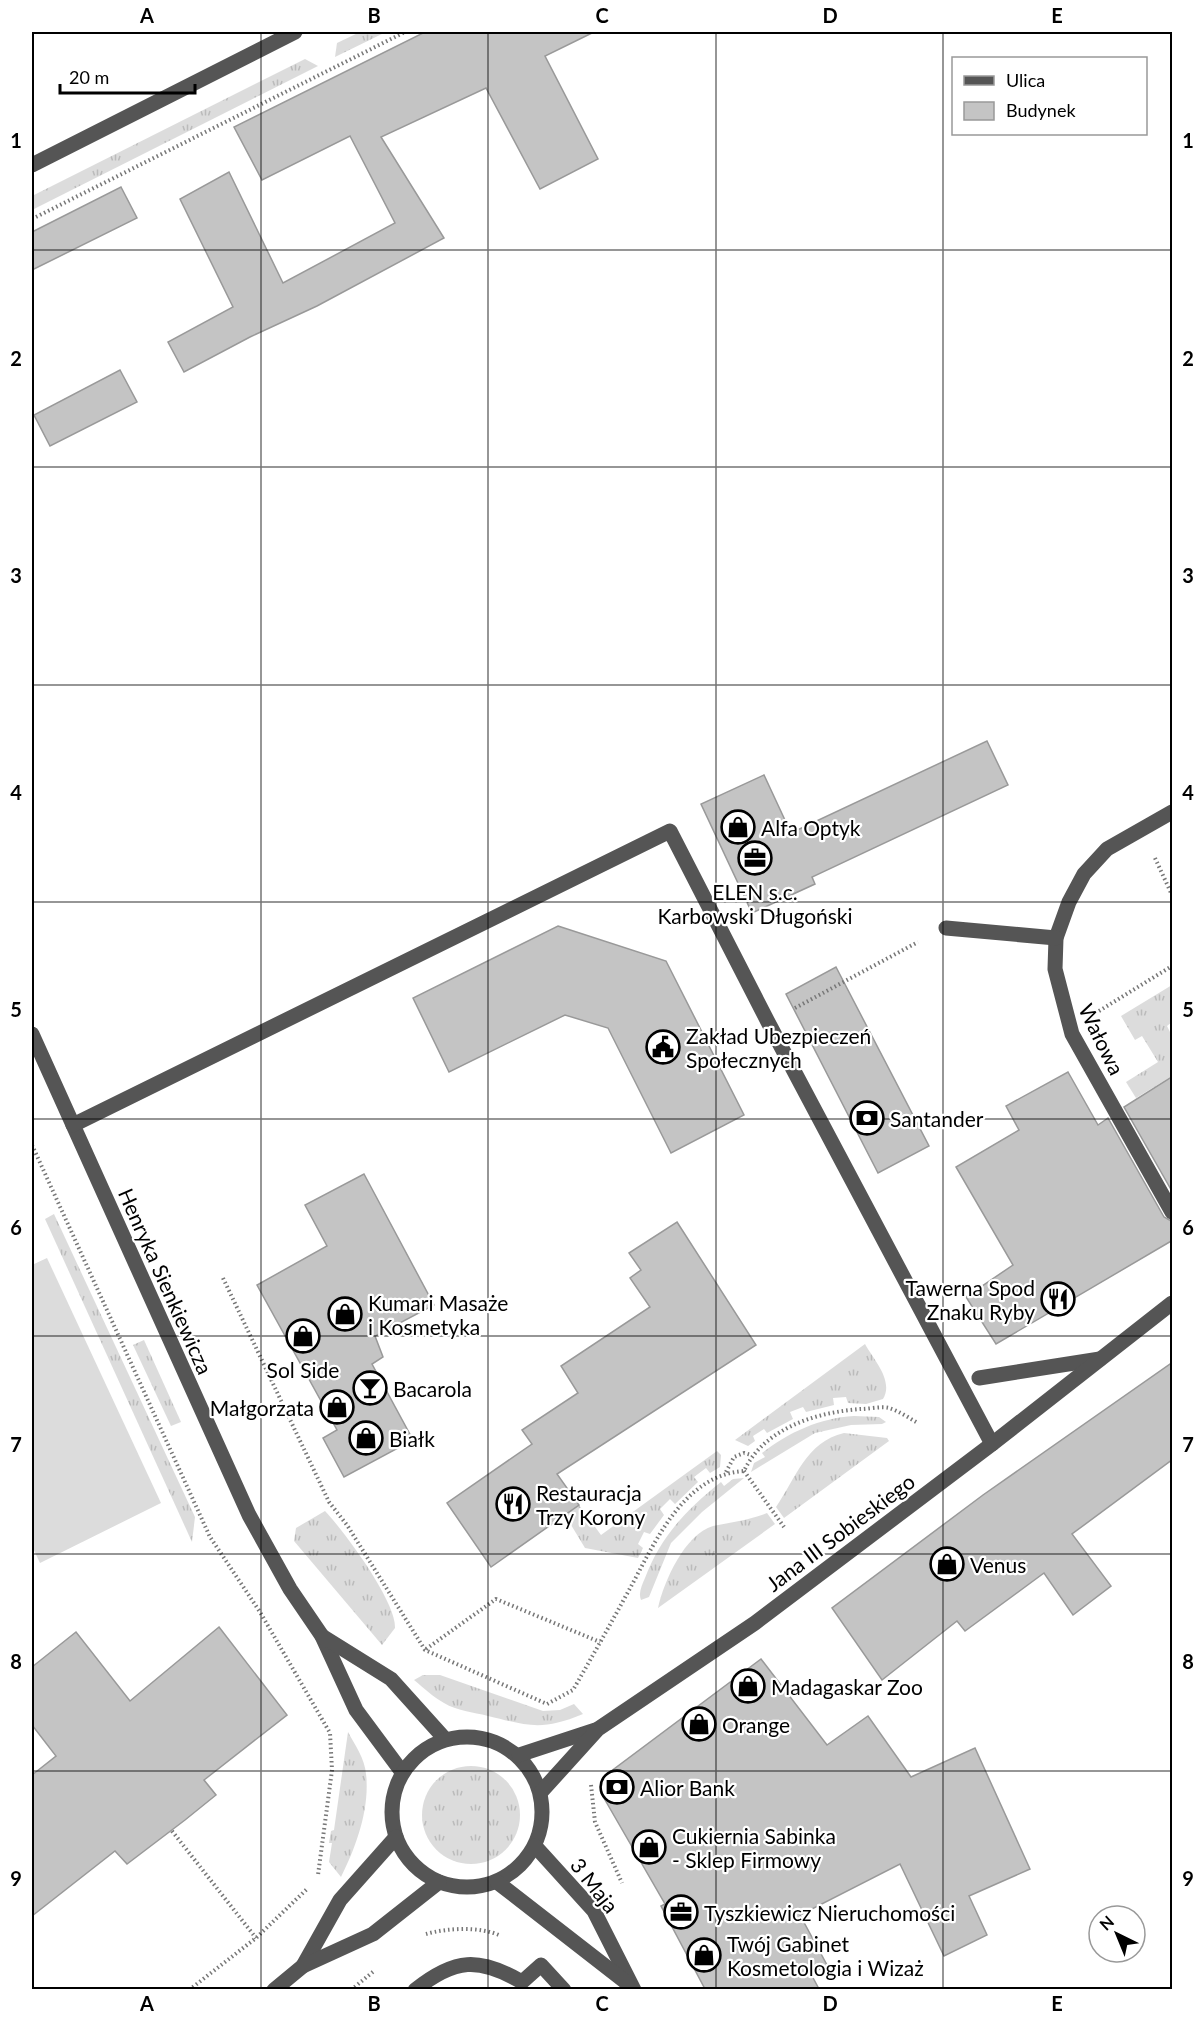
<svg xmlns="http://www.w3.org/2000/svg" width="1204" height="2021" font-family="Lato,sans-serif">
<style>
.grass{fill:url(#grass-tufts)}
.garden{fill:#dcdcdc}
.building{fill:#c4c4c4;stroke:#999;stroke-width:1.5}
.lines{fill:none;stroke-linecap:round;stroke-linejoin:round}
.path{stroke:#777;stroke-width:4;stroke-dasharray:1.5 3;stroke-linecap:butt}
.minor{stroke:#555;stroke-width:15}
.grid{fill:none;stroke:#000;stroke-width:1.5;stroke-opacity:0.55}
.labels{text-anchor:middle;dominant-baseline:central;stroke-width:4.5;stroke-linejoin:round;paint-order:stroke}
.poi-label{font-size:21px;fill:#000;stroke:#fff;text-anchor:start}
.street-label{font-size:21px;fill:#000;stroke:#fff}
.neatline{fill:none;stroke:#000;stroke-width:2}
.grid-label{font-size:20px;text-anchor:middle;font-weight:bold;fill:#000}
</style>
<defs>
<pattern id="grass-tufts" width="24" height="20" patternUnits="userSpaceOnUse" patternTransform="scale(1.5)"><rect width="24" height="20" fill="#dcdcdc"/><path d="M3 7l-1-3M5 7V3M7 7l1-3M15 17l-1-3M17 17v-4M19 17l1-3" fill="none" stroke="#bbb"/></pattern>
</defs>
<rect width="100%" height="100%" fill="#fff"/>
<g class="grass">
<path d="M360 32H386L335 57 337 43Z"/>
<path d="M305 59 318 66 32 210V196Z"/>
<path d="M1172 985V1022L1167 1026 1172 1036V1076L1136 1098 1126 1082 1158 1062 1142 1036 1135 1040 1121 1016Z"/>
<path d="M54 1214 195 1517 192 1542 45 1219Z"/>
<path d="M144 1340 181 1422 171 1426 133 1345Z"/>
<path d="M865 1344C874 1360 894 1381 883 1399L866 1404 848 1403 846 1397 833 1398 834 1405 806 1412 803 1407 790 1412 793 1419 767 1433 764 1429 753 1436 755 1441 748 1446 735 1440Z"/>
<path d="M854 1416 879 1417 886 1422 882 1424 851 1425 815 1433 751 1472 754 1463 765 1457 762 1453C789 1432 820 1418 854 1416Z"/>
<path d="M844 1433 887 1438 889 1441 784 1518 776 1507C796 1478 806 1442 844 1433Z"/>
<path d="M717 1451 721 1455 720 1467 710 1473 706 1468 694 1477 698 1482 675 1504 670 1499 660 1509 664 1515 650 1534 644 1532 638 1544 643 1548 638 1558 585 1548 565 1515 579 1505 601 1535Z"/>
<path d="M744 1478 702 1512 671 1543 649 1597 641 1600C638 1593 642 1585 645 1578 661 1536 686 1510 721 1482L724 1486 733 1479Z"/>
<path d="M325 1511C344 1531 396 1601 395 1628L382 1645 294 1541 296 1528Z"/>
<path d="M767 1513 775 1524 658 1608C664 1581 685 1534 713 1526 732 1522 750 1520 767 1513Z"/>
<path d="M423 1675H440L543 1711 560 1710 574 1704 583 1714C542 1731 529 1726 488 1716 473 1712 457 1711 444 1703 433 1697 424 1688 414 1680Z"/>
<path d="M348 1732C355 1745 365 1759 366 1774 370 1809 356 1847 341 1877L329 1862 332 1843H329L331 1831 334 1830Z"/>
<circle cx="471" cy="1815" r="49"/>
</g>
<path class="garden" d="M47 1258 161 1503 40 1563 32 1546V1265Z"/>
<g class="building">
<path d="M425 32H594L545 56 598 159 540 189 486 88 381 137 444 238 317 306 250 337 184 372 168 342 233 307 180 199 229 172 283 283 395 223 350 136 262 180 234 127Z"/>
<path d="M121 187 137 218 32 270V232Z"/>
<path d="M120 370 137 402 50 446 34 415Z"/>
<path d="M987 741 1008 785 812 877 815 884 752 913 701 804 764 775 791 833Z"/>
<path d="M558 926 666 961 744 1115 671 1153 608 1028 565 1015 449 1072 413 998Z"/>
<path d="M836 967 929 1146 878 1173 786 994Z"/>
<path d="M1068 1072 1098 1125 1108 1118 1164 1217 1173 1222V1240L996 1344 966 1297 1013 1265 956 1167 1019 1130 1006 1106Z"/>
<path d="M1173 1076V1193L1124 1107Z"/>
<path d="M364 1174 434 1305 375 1336 383 1357 372 1364 413 1440 344 1477 323 1438 337 1430 257 1285 327 1246 305 1205Z"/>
<path d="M677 1222 756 1345 557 1474 579 1505 491 1567 447 1503 532 1444 522 1430 578 1393 561 1366 650 1307 630 1278 641 1270 629 1253Z"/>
<path d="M1173 1362V1459L1072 1534 1111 1586 1073 1615 1044 1573 965 1631 957 1621 882 1680 832 1608 983 1495Z"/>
<path d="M219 1627 287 1715 204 1780 216 1795 185 1820 127 1864 115 1851 32 1916V1775L56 1756 32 1725V1667L76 1632 130 1701Z"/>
<path d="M761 1659 827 1745 868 1716 911 1777 975 1748 1030 1869 969 1896 987 1935 944 1956 900 1864 800 1915 827 1965 811 1974 819 1989H705L661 1906 665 1904 601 1793 606 1775Z"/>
</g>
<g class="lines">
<g class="path">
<path d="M32 219 405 32"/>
<path d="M1155 858 1172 895"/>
<path d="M795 1008 918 942"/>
<path d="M1099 1011 1172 966"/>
<path d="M32 1145 210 1537 260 1612 330 1733 332 1770 318 1875"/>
<path d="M223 1278 329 1502 347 1525 425 1650 547 1704 573 1690C592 1657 610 1625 628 1592 654 1545 682 1475 744 1471 764 1428 817 1412 861 1409 870 1409 881 1406 889 1408 899 1411 909 1418 918 1423"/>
<path d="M744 1471 784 1527"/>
<path d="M726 1472 734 1457 744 1453 751 1455"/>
<path d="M426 1649 496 1599 600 1642"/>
<path d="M591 1785 595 1822 622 1883"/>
<path d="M172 1831 256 1938"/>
<path d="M426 1934C447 1928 481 1926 501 1936"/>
<path d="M189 1990 256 1938 308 1888"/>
<path d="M351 1990 374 1971"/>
</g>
<g class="minor">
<path d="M32 165 295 32"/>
<path d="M1172 812 1107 849 1084 874 1069 902 1056 938 1055 969 1072 1034 1172 1212"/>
<path d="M946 928 1056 938"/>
<path d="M32 1034 249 1515 290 1589 322 1636 356 1710 402 1772"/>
<path d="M73 1125 670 831 768 1022 992 1444"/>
<path d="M979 1378 1100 1359"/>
<path d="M322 1636 391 1679 445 1739"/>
<circle cx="467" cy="1812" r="75"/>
<path d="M519 1755 595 1730"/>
<path d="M541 1792 598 1729 755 1623 992 1444 1172 1303"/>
<path d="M535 1846 594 1911 634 1990"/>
<path d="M497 1882 627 1983"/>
<path d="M303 1966 340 1900 396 1837"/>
<path d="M274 1990 303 1966 373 1934 439 1882"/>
<path d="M415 1990C455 1958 479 1957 522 1982L541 1965 564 1990"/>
</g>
</g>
<path class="grid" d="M261 32V1990M488 32V1990M716 32V1990M943 32V1990M32 250H1172M32 467H1172M32 685H1172M32 902H1172M32 1119H1172M32 1336H1172M32 1554H1172M32 1771H1172"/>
<defs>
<symbol id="shop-ring" viewBox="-11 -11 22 22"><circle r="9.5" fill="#fff" stroke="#000" stroke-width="1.5"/><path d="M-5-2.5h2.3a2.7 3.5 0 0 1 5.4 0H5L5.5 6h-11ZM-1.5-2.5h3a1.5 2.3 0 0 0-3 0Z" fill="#000"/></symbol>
<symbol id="office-ring" viewBox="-11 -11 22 22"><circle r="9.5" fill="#fff" stroke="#000" stroke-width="1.5"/><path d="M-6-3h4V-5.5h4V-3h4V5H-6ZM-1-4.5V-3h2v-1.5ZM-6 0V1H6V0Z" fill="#000"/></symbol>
<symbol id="civic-ring" viewBox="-11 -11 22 22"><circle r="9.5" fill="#fff" stroke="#000" stroke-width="1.5"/><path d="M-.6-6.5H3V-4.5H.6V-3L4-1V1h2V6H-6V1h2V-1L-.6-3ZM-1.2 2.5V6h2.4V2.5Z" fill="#000"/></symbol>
<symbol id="bank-ring" viewBox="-11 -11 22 22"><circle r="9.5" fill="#fff" stroke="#000" stroke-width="1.5"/><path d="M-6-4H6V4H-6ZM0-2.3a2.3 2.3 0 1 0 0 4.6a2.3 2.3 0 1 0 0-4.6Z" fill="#000"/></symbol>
<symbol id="restaurant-ring" viewBox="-11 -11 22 22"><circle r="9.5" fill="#fff" stroke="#000" stroke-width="1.5"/><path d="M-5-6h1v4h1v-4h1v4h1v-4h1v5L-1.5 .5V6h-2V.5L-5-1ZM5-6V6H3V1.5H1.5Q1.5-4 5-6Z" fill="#000"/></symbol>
<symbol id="bar-ring" viewBox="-11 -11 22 22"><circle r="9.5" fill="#fff" stroke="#000" stroke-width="1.5"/><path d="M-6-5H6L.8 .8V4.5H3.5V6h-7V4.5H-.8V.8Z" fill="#000"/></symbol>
</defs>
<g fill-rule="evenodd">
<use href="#shop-ring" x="719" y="808" width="38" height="38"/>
<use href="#office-ring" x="736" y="839" width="38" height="38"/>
<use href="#civic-ring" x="644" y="1028" width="38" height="38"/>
<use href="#bank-ring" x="848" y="1099" width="38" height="38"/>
<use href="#restaurant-ring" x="1039" y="1280" width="38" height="38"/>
<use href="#shop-ring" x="326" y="1295" width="38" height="38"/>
<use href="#shop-ring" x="284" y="1317" width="38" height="38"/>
<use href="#bar-ring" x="351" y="1369" width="38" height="38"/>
<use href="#shop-ring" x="318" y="1388" width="38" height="38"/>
<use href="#shop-ring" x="347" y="1419" width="38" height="38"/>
<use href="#restaurant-ring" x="494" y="1485" width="38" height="38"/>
<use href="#shop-ring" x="928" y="1545" width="38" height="38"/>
<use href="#shop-ring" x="729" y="1667" width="38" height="38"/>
<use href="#shop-ring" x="680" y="1705" width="38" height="38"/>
<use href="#bank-ring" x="598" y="1768" width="38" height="38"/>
<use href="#shop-ring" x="630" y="1828" width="38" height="38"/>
<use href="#office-ring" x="662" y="1893" width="38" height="38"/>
<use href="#shop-ring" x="685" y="1936" width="38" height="38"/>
</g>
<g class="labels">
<g class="poi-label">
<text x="761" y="827">Alfa Optyk</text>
<text x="755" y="891" text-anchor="middle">ELEN s.c.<tspan x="755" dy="24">Karbowski Długoński</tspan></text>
<text x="686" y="1035">Zakład Ubezpieczeń<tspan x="686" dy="24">Społecznych</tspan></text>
<text x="890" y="1118">Santander</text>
<text x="1035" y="1287" text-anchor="end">Tawerna Spod<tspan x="1035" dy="24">Znaku Ryby</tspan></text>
<text x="368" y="1302">Kumari Masaże<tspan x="368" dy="24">i Kosmetyka</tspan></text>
<text x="303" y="1369" text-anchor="middle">Sol Side</text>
<text x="393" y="1388">Bacarola</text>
<text x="314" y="1407" text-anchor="end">Małgorzata</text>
<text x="389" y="1438">Białk</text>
<text x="536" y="1492">Restauracja<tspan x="536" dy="24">Trzy Korony</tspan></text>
<text x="970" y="1564">Venus</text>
<text x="771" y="1686">Madagaskar Zoo</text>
<text x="722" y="1724">Orange</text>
<text x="640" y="1787">Alior Bank</text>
<text x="672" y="1835">Cukiernia Sabinka<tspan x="672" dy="24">- Sklep Firmowy</tspan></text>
<text x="704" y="1912">Tyszkiewicz Nieruchomości</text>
<text x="727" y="1943">Twój Gabinet<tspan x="727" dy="24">Kosmetologia i Wizaż</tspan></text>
</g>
<g class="street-label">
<text transform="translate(1102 1039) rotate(64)">Wałowa</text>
<text transform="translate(166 1281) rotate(66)">Henryka Sienkiewicza</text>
<text transform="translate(840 1532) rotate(-37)">Jana III Sobieskiego</text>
<text transform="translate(595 1885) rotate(52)">3 Maja</text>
</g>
</g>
<rect width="1204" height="2021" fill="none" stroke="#ffffff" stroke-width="66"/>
<rect x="952" y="57" width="195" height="78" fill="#ffffff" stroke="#999999" stroke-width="1.5"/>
<rect x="964" y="76" width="30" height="9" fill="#555555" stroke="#999999" stroke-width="1.5"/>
<text x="1006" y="87" font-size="18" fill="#000000">Ulica</text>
<rect x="964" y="102" width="30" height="18" fill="#c4c4c4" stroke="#999999" stroke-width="1.5"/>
<text x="1006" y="117" font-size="18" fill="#000000">Budynek</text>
<g transform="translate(1117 1934) rotate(317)"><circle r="28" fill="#ffffff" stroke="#999999" stroke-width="1.5"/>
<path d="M0-4.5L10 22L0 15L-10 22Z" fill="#000000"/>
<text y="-9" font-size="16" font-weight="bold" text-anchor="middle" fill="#000000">N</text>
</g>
<path d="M60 84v9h135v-9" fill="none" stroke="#000000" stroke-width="3"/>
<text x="69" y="84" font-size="18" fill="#000000" stroke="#ffffff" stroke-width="4.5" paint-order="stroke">20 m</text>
<rect x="33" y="33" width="1138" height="1955" class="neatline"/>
<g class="grid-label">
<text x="147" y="23">A</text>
<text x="374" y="23">B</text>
<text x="602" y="23">C</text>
<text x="830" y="23">D</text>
<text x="1057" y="23">E</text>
<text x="16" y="148">1</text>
<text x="1188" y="148">1</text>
<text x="16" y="366">2</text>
<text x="1188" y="366">2</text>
<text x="16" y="583">3</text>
<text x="1188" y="583">3</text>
<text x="16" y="800">4</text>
<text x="1188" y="800">4</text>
<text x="16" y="1017">5</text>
<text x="1188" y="1017">5</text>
<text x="16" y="1235">6</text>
<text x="1188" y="1235">6</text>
<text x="16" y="1452">7</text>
<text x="1188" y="1452">7</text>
<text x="16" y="1669">8</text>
<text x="1188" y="1669">8</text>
<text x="16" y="1886">9</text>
<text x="1188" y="1886">9</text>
<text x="147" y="2011">A</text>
<text x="374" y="2011">B</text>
<text x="602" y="2011">C</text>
<text x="830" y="2011">D</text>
<text x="1057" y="2011">E</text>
</g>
</svg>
